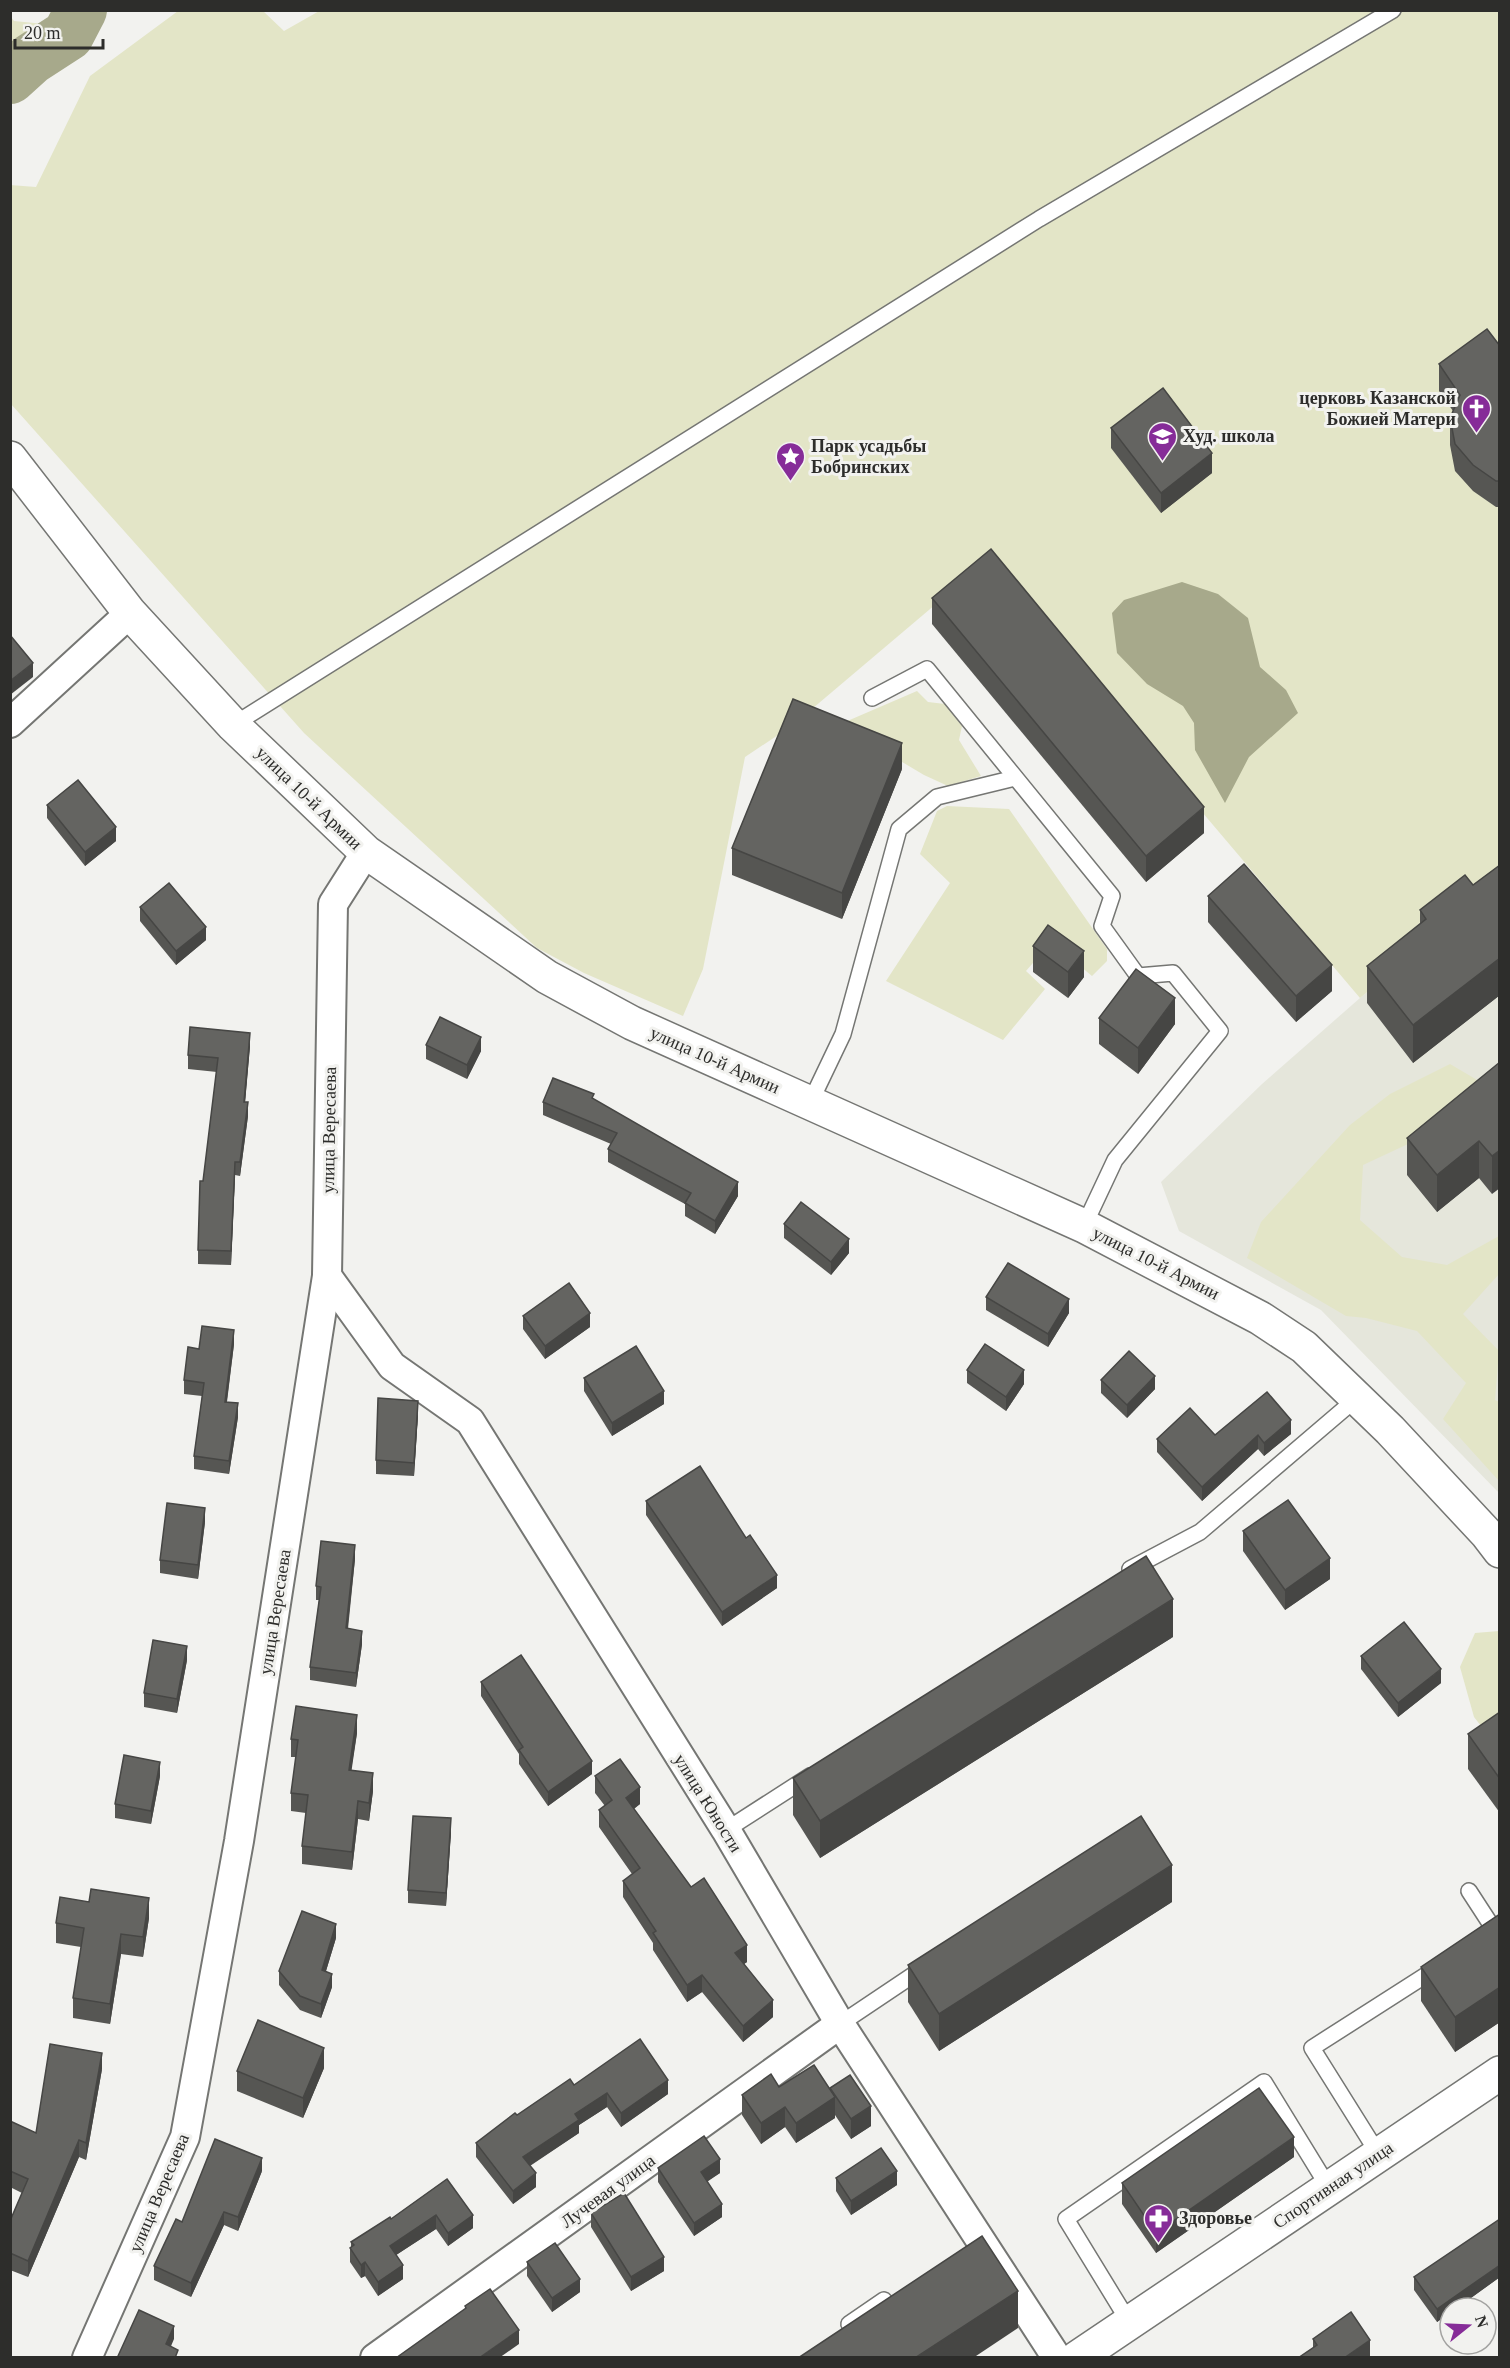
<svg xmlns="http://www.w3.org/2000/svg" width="1510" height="2368" font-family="'Times New Roman',serif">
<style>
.built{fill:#e5e6db}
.green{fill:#e3e5c7}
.water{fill:#a7a98b}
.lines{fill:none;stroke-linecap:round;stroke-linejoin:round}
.river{stroke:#a7a98b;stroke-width:52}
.service-casing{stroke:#757673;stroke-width:18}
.minor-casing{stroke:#757673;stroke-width:32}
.tertiary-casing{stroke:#757673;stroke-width:36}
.secondary-casing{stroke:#757673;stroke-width:36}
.service{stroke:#fff;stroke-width:15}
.minor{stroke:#fff;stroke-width:28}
.tertiary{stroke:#fff;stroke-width:33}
.secondary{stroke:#fff;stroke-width:33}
.wall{fill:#565653}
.shaded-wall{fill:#464644}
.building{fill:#646461;stroke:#464644;stroke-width:1.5}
.labels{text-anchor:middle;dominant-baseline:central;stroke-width:6;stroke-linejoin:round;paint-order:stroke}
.poi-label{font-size:18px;font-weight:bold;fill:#2d2d2b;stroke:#f2f2ef;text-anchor:start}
.street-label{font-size:18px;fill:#2d2d2b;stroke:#f2f2ef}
</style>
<rect width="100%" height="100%" fill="#f2f2ef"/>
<path class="built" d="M1499 883V1493L1321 1310 1179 1231 1161 1182 1262 1084 1360 998Z"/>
<g class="green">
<path d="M321 10 1499 11V883L1360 998 988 560 793 725 745 757 703 969 683 1016 584 973 537 948 304 733 11 404 10 185 36 187 90 76 178 11H263L284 31Z"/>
<path d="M11 17 14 21 95 29 11 94Z"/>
<path d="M917 691 928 702 945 704 962 726 959 740 981 776 948 786 924 775 845 728V722Z"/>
<path d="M947 806 1009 809 1107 949V961L1092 976 1051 942 1026 971 1045 989 1003 1040 886 981 950 883 920 854 937 811Z"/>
<path d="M1450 1064 1484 1084 1423 1137 1363 1165 1360 1220 1402 1257 1447 1265 1499 1236V1274L1463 1314 1499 1351 1495 1400 1499 1402V1481L1443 1419 1466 1383 1417 1331 1366 1318 1346 1316 1247 1258 1261 1222 1350 1125 1390 1094Z"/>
<path d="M1499 1631V1749L1474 1717 1460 1667 1475 1633Z"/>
</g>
<path class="water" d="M1182 582 1218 594 1248 618 1260 667 1286 690 1298 713 1249 757 1225 803 1195 750 1194 723 1183 706 1147 684 1117 653 1112 613 1124 600Z"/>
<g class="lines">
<path class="river" d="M10 78 31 59 68 35 81 10"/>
<defs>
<g id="service">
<path d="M872 698 927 669 1112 896 1102 926 1138 976 1173 973 1220 1031 1115 1160 1084 1226"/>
<path d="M233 725 1039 219 1393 10"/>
<path d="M810 1103 843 1034 899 829 937 797 1015 778"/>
<path d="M1130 1569 1200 1532 1357 1398"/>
<path d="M726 1830 810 1776"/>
<path d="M1469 1891 1495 1931 1487 1936"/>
<path d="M840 2024 925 1967"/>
<path d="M1379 2155 1312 2048 1437 1968"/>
<path d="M1129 2322 1066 2219 1264 2082 1329 2188"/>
<path d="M849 2324 884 2300"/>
</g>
<g id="minor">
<path d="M10 723 130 613"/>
<path d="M327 1276 392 1366 470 1421 726 1830 840 2024 1057 2358"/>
<path d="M87 2358 185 2137 239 1841 327 1276 333 904 366 852"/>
<path d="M375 2358 840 2024"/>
</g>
<path id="tertiary" d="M1077 2358 1500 2073"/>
<path id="secondary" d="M10 458 130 613 233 725 366 852 547 977 632 1023 1084 1226 1260 1318 1304 1347 1390 1430 1487 1534 1500 1551"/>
</defs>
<use href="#service" class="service-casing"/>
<use href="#minor" class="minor-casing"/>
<use href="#tertiary" class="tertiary-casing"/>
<use href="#secondary" class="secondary-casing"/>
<use href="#service" class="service"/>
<use href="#minor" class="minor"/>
<use href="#tertiary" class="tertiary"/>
<use href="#secondary" class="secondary"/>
</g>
<g class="wall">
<path d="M1500 346V507H1496L1473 491 1455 471 1450 445V418L1453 411 1439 391V364Z"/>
<path d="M1111 428 1212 473 1161 513 1111 448Z"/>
<path d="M932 598 1204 833 1146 882 932 624Z"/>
<path d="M902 769 842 919 732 875V848Z"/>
<path d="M47 805 116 841 85 866 47 818Z"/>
<path d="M1500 865V995L1413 1063 1367 1003V966L1420 925V910L1473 885Z"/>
<path d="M1208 896 1332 991 1296 1022 1208 922Z"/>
<path d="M140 907 206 940 176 965 140 921Z"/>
<path d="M1033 946 1084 977 1068 998 1033 972Z"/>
<path d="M1099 1018 1175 1024 1138 1074 1099 1044Z"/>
<path d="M426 1045 481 1051 467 1079 426 1059Z"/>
<path d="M250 1046 245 1102 248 1116 240 1176 235 1175 231 1265 198 1264V1250L203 1181 217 1072 188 1069V1055Z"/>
<path d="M1500 1062 1492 1194 1479 1178 1437 1212 1407 1175V1138Z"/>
<path d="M594 1099 738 1196 715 1234 685 1216V1204L608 1162V1149L611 1144 543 1115V1102Z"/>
<path d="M784 1224 849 1253 831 1275 784 1238Z"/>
<path d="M986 1297 1069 1313 1048 1347 986 1310Z"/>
<path d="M523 1316 590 1327 545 1359 523 1329Z"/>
<path d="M234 1344 227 1402 238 1417 229 1474 194 1469V1456L202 1396 184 1394V1380L199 1349Z"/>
<path d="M967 1370 1024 1384 1006 1411 967 1383Z"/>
<path d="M584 1378 664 1404 612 1436 584 1391Z"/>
<path d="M1101 1380 1155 1389 1127 1418 1101 1393Z"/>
<path d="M418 1415 414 1476 376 1474V1460Z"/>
<path d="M1291 1434 1264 1456 1258 1449 1202 1501 1157 1452V1439L1215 1435Z"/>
<path d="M646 1501 777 1588 722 1626 646 1515Z"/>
<path d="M205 1522 198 1579 160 1573V1560Z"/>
<path d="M1243 1531 1330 1579 1285 1610 1243 1551Z"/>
<path d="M355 1559 348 1629 362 1644 356 1687 310 1680V1667L319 1600H316V1586Z"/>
<path d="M1173 1637 820 1858 793 1815V1778Z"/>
<path d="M1361 1656 1441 1683 1398 1717 1361 1669Z"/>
<path d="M187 1660 177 1713 144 1707V1693Z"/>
<path d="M481 1682 592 1774 548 1806 519 1764V1754L481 1696Z"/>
<path d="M1500 1712V1813L1468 1769V1734Z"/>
<path d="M357 1733 351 1770 373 1791 369 1821 358 1819 352 1870 302 1864V1846L306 1813 291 1811V1793L296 1757H291V1739Z"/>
<path d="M160 1776 151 1824 115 1818V1804Z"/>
<path d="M595 1776 640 1804 634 1809 691 1887 747 1962 744 1964 773 2017 743 2042 702 1992 687 2002 653 1950V1943L623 1897V1881L632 1874 599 1827V1810L605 1806 595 1793Z"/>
<path d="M451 1832 446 1906 408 1903V1890Z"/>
<path d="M1172 1902 939 2051 908 2002V1965Z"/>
<path d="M1500 1914V2022L1455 2052 1421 2001V1967Z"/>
<path d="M149 1918 143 1957 121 1954 110 2024 73 2018V1998L81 1947 56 1943V1923Z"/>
<path d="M336 1938 326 1971 332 1987 321 2018 300 2010 279 1985V1971Z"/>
<path d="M324 2068 303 2118 237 2091V2071Z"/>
<path d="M102 2069 86 2160 79 2157 28 2277 10 2270V2221L22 2193 10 2187V2121L36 2133Z"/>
<path d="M574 2085 668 2094 621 2127 607 2107 579 2125V2133L530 2166 536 2187 513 2204 476 2157V2143Z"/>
<path d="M779 2087 830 2090V2088L871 2126 851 2139 835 2115V2118L796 2143 785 2127 761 2144 742 2115V2095Z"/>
<path d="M1294 2157 1156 2253 1122 2204V2183Z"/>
<path d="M658 2168 720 2173 707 2181 722 2217 694 2236 658 2182Z"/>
<path d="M262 2171 238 2231 224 2225 191 2297 154 2280V2266Z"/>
<path d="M836 2178 897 2185 851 2215 836 2191Z"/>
<path d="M447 2179 473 2228 448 2246 436 2229 396 2255 403 2279 378 2296 365 2276 361 2278 350 2262V2248L351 2247V2242L391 2219Z"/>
<path d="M591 2213 664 2271 631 2291 591 2227Z"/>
<path d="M527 2262 580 2292 552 2312 527 2276Z"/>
<path d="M1414 2277H1500L1457 2308H1450V2313L1437 2322 1414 2290Z"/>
<path d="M1313 2339 1370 2358 1313 2348Z"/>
</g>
<g class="shaded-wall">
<path d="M1212 453V473L1161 513V493Z"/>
<path d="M33 663V677L10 695V681Z"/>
<path d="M902 743V769L842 919V893Z"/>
<path d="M1204 807V833L1146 882V856Z"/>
<path d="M116 827V841L85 866V852Z"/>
<path d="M206 927V940L176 965V951Z"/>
<path d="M1084 951V977L1068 998V972Z"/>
<path d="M1500 958V995L1413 1063V1025Z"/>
<path d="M1332 965V991L1296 1022V996Z"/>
<path d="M1175 998V1024L1138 1074V1048Z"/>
<path d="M250 1033V1046L244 1115V1102Z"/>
<path d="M481 1037V1051L467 1079V1065Z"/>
<path d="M248 1102V1116L240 1176V1162Z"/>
<path d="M1479 1141V1178L1437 1212V1175Z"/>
<path d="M1500 1150V1188L1492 1194V1156Z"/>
<path d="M235 1162V1175L231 1265V1251Z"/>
<path d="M738 1182V1196L715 1234V1221Z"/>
<path d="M849 1239V1253L831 1275V1262Z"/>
<path d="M1069 1299V1313L1048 1347V1334Z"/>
<path d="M590 1313V1327L545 1359V1346Z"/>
<path d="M234 1330V1344L225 1415V1402Z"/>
<path d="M1024 1370V1384L1006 1411V1397Z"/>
<path d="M1155 1376V1389L1127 1418V1405Z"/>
<path d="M664 1391V1404L612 1436V1423Z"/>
<path d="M418 1401V1415L414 1476V1463Z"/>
<path d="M238 1403V1417L229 1474V1461Z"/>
<path d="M1291 1420V1434L1264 1456V1443Z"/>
<path d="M1258 1435V1449L1202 1501V1487Z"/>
<path d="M205 1508V1522L198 1579V1565Z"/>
<path d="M355 1545V1559L346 1642V1628Z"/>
<path d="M1330 1558V1579L1285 1610V1590Z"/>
<path d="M777 1575V1588L722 1626V1612Z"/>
<path d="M1173 1599V1637L820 1858V1821Z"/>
<path d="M362 1631V1644L356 1687V1673Z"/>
<path d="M187 1646V1660L177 1713V1699Z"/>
<path d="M1441 1669V1683L1398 1717V1703Z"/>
<path d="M357 1715V1733L349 1788V1770Z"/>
<path d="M592 1761V1774L548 1806V1792Z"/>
<path d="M160 1762V1776L151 1824V1811Z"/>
<path d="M373 1773V1791L369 1821V1803Z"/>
<path d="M640 1787V1804L626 1814V1798Z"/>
<path d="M358 1801V1819L352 1870V1852Z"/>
<path d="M451 1818V1832L446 1906V1893Z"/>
<path d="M1172 1865V1902L939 2051V2014Z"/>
<path d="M149 1898V1918L143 1957V1937Z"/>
<path d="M336 1924V1938L322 1984V1970Z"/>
<path d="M121 1934V1954L110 2024V2004Z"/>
<path d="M747 1945V1962L735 1970V1953Z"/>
<path d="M332 1974V1987L321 2018V2004Z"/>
<path d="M702 1975V1992L687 2002V1985Z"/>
<path d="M1500 1987V2022L1455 2052V2017Z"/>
<path d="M773 2000V2017L743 2042V2026Z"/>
<path d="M324 2048V2068L303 2118V2098Z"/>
<path d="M102 2053V2069L86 2160V2143Z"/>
<path d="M668 2080V2094L621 2127V2113Z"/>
<path d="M607 2093V2107L579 2125V2133L523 2170V2157L575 2114Z"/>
<path d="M835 2097V2118L796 2143V2123Z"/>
<path d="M871 2106V2126L851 2139V2119Z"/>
<path d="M785 2107V2127L761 2144V2123Z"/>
<path d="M1294 2137V2157L1156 2253V2233Z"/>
<path d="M79 2140V2157L28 2277V2261Z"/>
<path d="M262 2158V2171L238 2231V2217Z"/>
<path d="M720 2159V2173L701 2186V2172Z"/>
<path d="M897 2171V2185L851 2215V2201Z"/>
<path d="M536 2173V2187L513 2204V2191Z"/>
<path d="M722 2204V2217L694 2236V2223Z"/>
<path d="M224 2212V2225L191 2297V2283Z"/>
<path d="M436 2215V2229L390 2259V2246Z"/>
<path d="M473 2215V2228L448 2246V2233Z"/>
<path d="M664 2257V2271L631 2291V2277Z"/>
<path d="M365 2262V2276L361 2278V2265Z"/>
<path d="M403 2265V2279L378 2296V2282Z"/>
<path d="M1500 2265V2277L1457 2308H1450V2313L1437 2322V2309Z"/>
<path d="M580 2279V2292L552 2312V2298Z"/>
<path d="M1018 2291V2328L973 2358H915Z"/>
<path d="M174 2326V2339L166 2358V2344Z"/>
<path d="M519 2330V2344L499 2358H479Z"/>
<path d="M1370 2340V2358H1344Z"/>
</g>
<g class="building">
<path d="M1487 329 1500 346V481H1496L1473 465 1455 444 1450 418 1460 395 1439 364Z"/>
<path d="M1163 388 1212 453 1161 493 1111 428Z"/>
<path d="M991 549 1204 807 1146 856 932 598Z"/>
<path d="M10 635 33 663 10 681Z"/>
<path d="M793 699 902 743 842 893 732 848Z"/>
<path d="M78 780 116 827 85 852 47 805Z"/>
<path d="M1244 864 1332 965 1296 996 1208 896Z"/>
<path d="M1500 865V958L1413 1025 1367 966 1426 919 1420 910 1465 875 1473 885Z"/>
<path d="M169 883 206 927 176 951 140 907Z"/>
<path d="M1048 925 1084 951 1068 972 1033 946Z"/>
<path d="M1136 969 1175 998 1138 1048 1099 1018Z"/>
<path d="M440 1017 481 1037 467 1065 426 1045Z"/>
<path d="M190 1027 250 1033 244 1102H248L240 1162H235L231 1251 198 1250 200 1181H203L218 1058 188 1055Z"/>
<path d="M1500 1062V1150L1492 1156 1479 1141 1437 1175 1407 1138Z"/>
<path d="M553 1078 594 1094 592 1098 738 1182 715 1221 685 1203 691 1193 608 1149 617 1133 543 1102Z"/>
<path d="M801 1202 849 1239 831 1262 784 1224Z"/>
<path d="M1008 1263 1069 1299 1048 1334 986 1297Z"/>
<path d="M569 1283 590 1313 545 1346 523 1316Z"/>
<path d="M202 1326 234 1330 225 1402 238 1403 229 1461 194 1456 204 1383 184 1380 188 1347 199 1349Z"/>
<path d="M985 1344 1024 1370 1006 1397 967 1370Z"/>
<path d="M636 1346 664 1391 612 1423 584 1378Z"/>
<path d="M1129 1351 1155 1376 1127 1405 1101 1380Z"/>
<path d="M1267 1392 1291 1420 1264 1443 1258 1435 1202 1487 1157 1439 1190 1408 1215 1435Z"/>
<path d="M378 1398 418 1401 414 1463 376 1460Z"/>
<path d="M700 1466 746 1538 750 1535 777 1575 722 1612 646 1501Z"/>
<path d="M1288 1500 1330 1558 1285 1590 1243 1531Z"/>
<path d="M167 1503 205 1508 198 1565 160 1560Z"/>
<path d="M321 1541 355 1545 346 1628 362 1631 356 1673 310 1667 321 1587 316 1586Z"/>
<path d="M1146 1556 1173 1599 820 1821 793 1778Z"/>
<path d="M1404 1622 1441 1669 1398 1703 1361 1656Z"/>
<path d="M153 1640 187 1646 177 1699 144 1693Z"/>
<path d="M521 1655 592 1761 548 1792 519 1750 523 1747 481 1682Z"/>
<path d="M296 1706 357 1715 349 1770 373 1773 369 1803 358 1801 352 1852 302 1846 308 1795 291 1793 298 1740 291 1739Z"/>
<path d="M1500 1712V1779L1468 1734Z"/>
<path d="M124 1755 160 1762 151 1811 115 1804Z"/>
<path d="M620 1759 640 1787 626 1798 691 1887 704 1878 747 1945 735 1953 773 2000 743 2026 702 1975 687 1985 653 1933 656 1931 623 1881 640 1868 599 1810 612 1800 595 1776Z"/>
<path d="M413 1816 451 1818 446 1893 408 1890Z"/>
<path d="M1141 1816 1172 1865 939 2014 908 1965Z"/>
<path d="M91 1889 149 1898 143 1937 121 1934 110 2004 73 1998 84 1928 56 1923 60 1897 89 1902Z"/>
<path d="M302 1911 336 1924 322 1970 332 1974 321 2004 300 1996 279 1971Z"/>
<path d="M1500 1914V1987L1455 2017 1421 1967Z"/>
<path d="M258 2020 324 2048 303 2098 237 2071Z"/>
<path d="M640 2039 668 2080 621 2113 607 2093 575 2114 579 2120 523 2157 536 2173 513 2191 476 2143 515 2113 517 2115 570 2079 574 2085Z"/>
<path d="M50 2044 102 2053 86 2143 79 2140 28 2261 10 2253V2221L28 2179 10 2171V2121L36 2133Z"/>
<path d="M814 2065 835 2097 796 2123 785 2107 761 2123 742 2095 771 2074 779 2087Z"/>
<path d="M850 2075 871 2106 851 2119 830 2088Z"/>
<path d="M1259 2088 1294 2137 1156 2233 1122 2183Z"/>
<path d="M704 2136 720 2159 701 2172 722 2204 694 2223 658 2168Z"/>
<path d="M215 2139 262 2158 238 2217 224 2212 191 2283 154 2266 176 2219 182 2222Z"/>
<path d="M881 2148 897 2171 851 2201 836 2178Z"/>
<path d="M447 2179 473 2215 448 2233 436 2215 390 2246 403 2265 378 2282 365 2262 361 2265 350 2248 354 2245 351 2242 390 2217 391 2219Z"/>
<path d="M624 2193 664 2257 631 2277 591 2213Z"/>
<path d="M1500 2219V2265L1437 2309 1414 2277Z"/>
<path d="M982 2236 1018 2291 915 2358H798Z"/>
<path d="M555 2243 580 2279 552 2298 527 2262Z"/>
<path d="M490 2289 519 2330 479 2358H396L466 2308 465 2306Z"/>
<path d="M139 2310 174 2326 166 2344 178 2350 175 2358H120L118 2356Z"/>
<path d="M1351 2312 1370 2340 1344 2358H1298L1317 2345 1313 2339Z"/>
</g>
<defs>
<symbol id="church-pin" viewBox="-11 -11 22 30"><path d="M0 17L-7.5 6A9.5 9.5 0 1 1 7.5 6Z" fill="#862c98" stroke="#f2f2ef"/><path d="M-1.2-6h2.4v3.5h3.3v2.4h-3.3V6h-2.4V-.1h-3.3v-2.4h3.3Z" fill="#fff"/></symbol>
<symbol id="school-pin" viewBox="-11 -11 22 30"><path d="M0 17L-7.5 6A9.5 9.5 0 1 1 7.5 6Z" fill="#862c98" stroke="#f2f2ef"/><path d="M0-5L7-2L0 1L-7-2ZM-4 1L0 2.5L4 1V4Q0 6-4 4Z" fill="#fff"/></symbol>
<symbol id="sight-pin" viewBox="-11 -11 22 30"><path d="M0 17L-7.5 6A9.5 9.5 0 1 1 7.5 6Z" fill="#862c98" stroke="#f2f2ef"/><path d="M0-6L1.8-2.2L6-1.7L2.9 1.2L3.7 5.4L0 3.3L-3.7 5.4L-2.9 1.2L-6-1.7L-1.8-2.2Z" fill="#fff"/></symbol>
<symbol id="pharmacy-pin" viewBox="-11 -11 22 30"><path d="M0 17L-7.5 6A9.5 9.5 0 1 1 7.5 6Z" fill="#862c98" stroke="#f2f2ef"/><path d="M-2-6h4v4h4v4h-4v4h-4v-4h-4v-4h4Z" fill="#fff"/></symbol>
</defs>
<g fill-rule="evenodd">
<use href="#church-pin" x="1460" y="392" width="33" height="45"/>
<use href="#school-pin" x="1146" y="420" width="33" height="45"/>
<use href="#sight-pin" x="774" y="440" width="33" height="45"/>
<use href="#pharmacy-pin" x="1142" y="2202" width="33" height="45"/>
</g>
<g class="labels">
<g class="poi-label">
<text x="1456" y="398" text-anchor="end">церковь Казанской<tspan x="1456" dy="21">Божией Матери</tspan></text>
<text x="1183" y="436">Худ. школа</text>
<text x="811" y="446">Парк усадьбы<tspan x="811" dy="21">Бобринских</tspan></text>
<text x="1179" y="2218">Здоровье</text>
</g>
<g class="street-label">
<text transform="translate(309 798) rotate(44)">улица 10-й Армии</text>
<text transform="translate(715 1060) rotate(24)">улица 10-й Армии</text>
<text transform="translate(329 1130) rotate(-89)">улица Вересаева</text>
<text transform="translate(1156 1263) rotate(27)">улица 10-й Армии</text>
<text transform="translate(275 1612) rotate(-81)">улица Вересаева</text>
<text transform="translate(708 1803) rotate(58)">улица Юности</text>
<text transform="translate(1333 2185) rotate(-34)">Спортивная улица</text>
<text transform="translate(608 2191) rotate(-36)">Лучевая улица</text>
<text transform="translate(159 2193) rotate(-67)">улица Вересаева</text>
</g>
</g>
<rect width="1510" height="2368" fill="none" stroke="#2d2d2b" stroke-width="24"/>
<g transform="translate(1468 2326) rotate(72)"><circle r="28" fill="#f2f2ef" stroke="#a3a3a1" stroke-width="1.5"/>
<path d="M0-4.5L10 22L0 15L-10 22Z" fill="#862c98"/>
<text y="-9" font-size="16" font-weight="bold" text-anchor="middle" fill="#2d2d2b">N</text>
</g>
<path d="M15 39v9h88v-9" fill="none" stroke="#2d2d2b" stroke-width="3"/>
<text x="24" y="39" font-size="18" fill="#2d2d2b" stroke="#f2f2ef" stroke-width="4.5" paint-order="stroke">20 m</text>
</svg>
